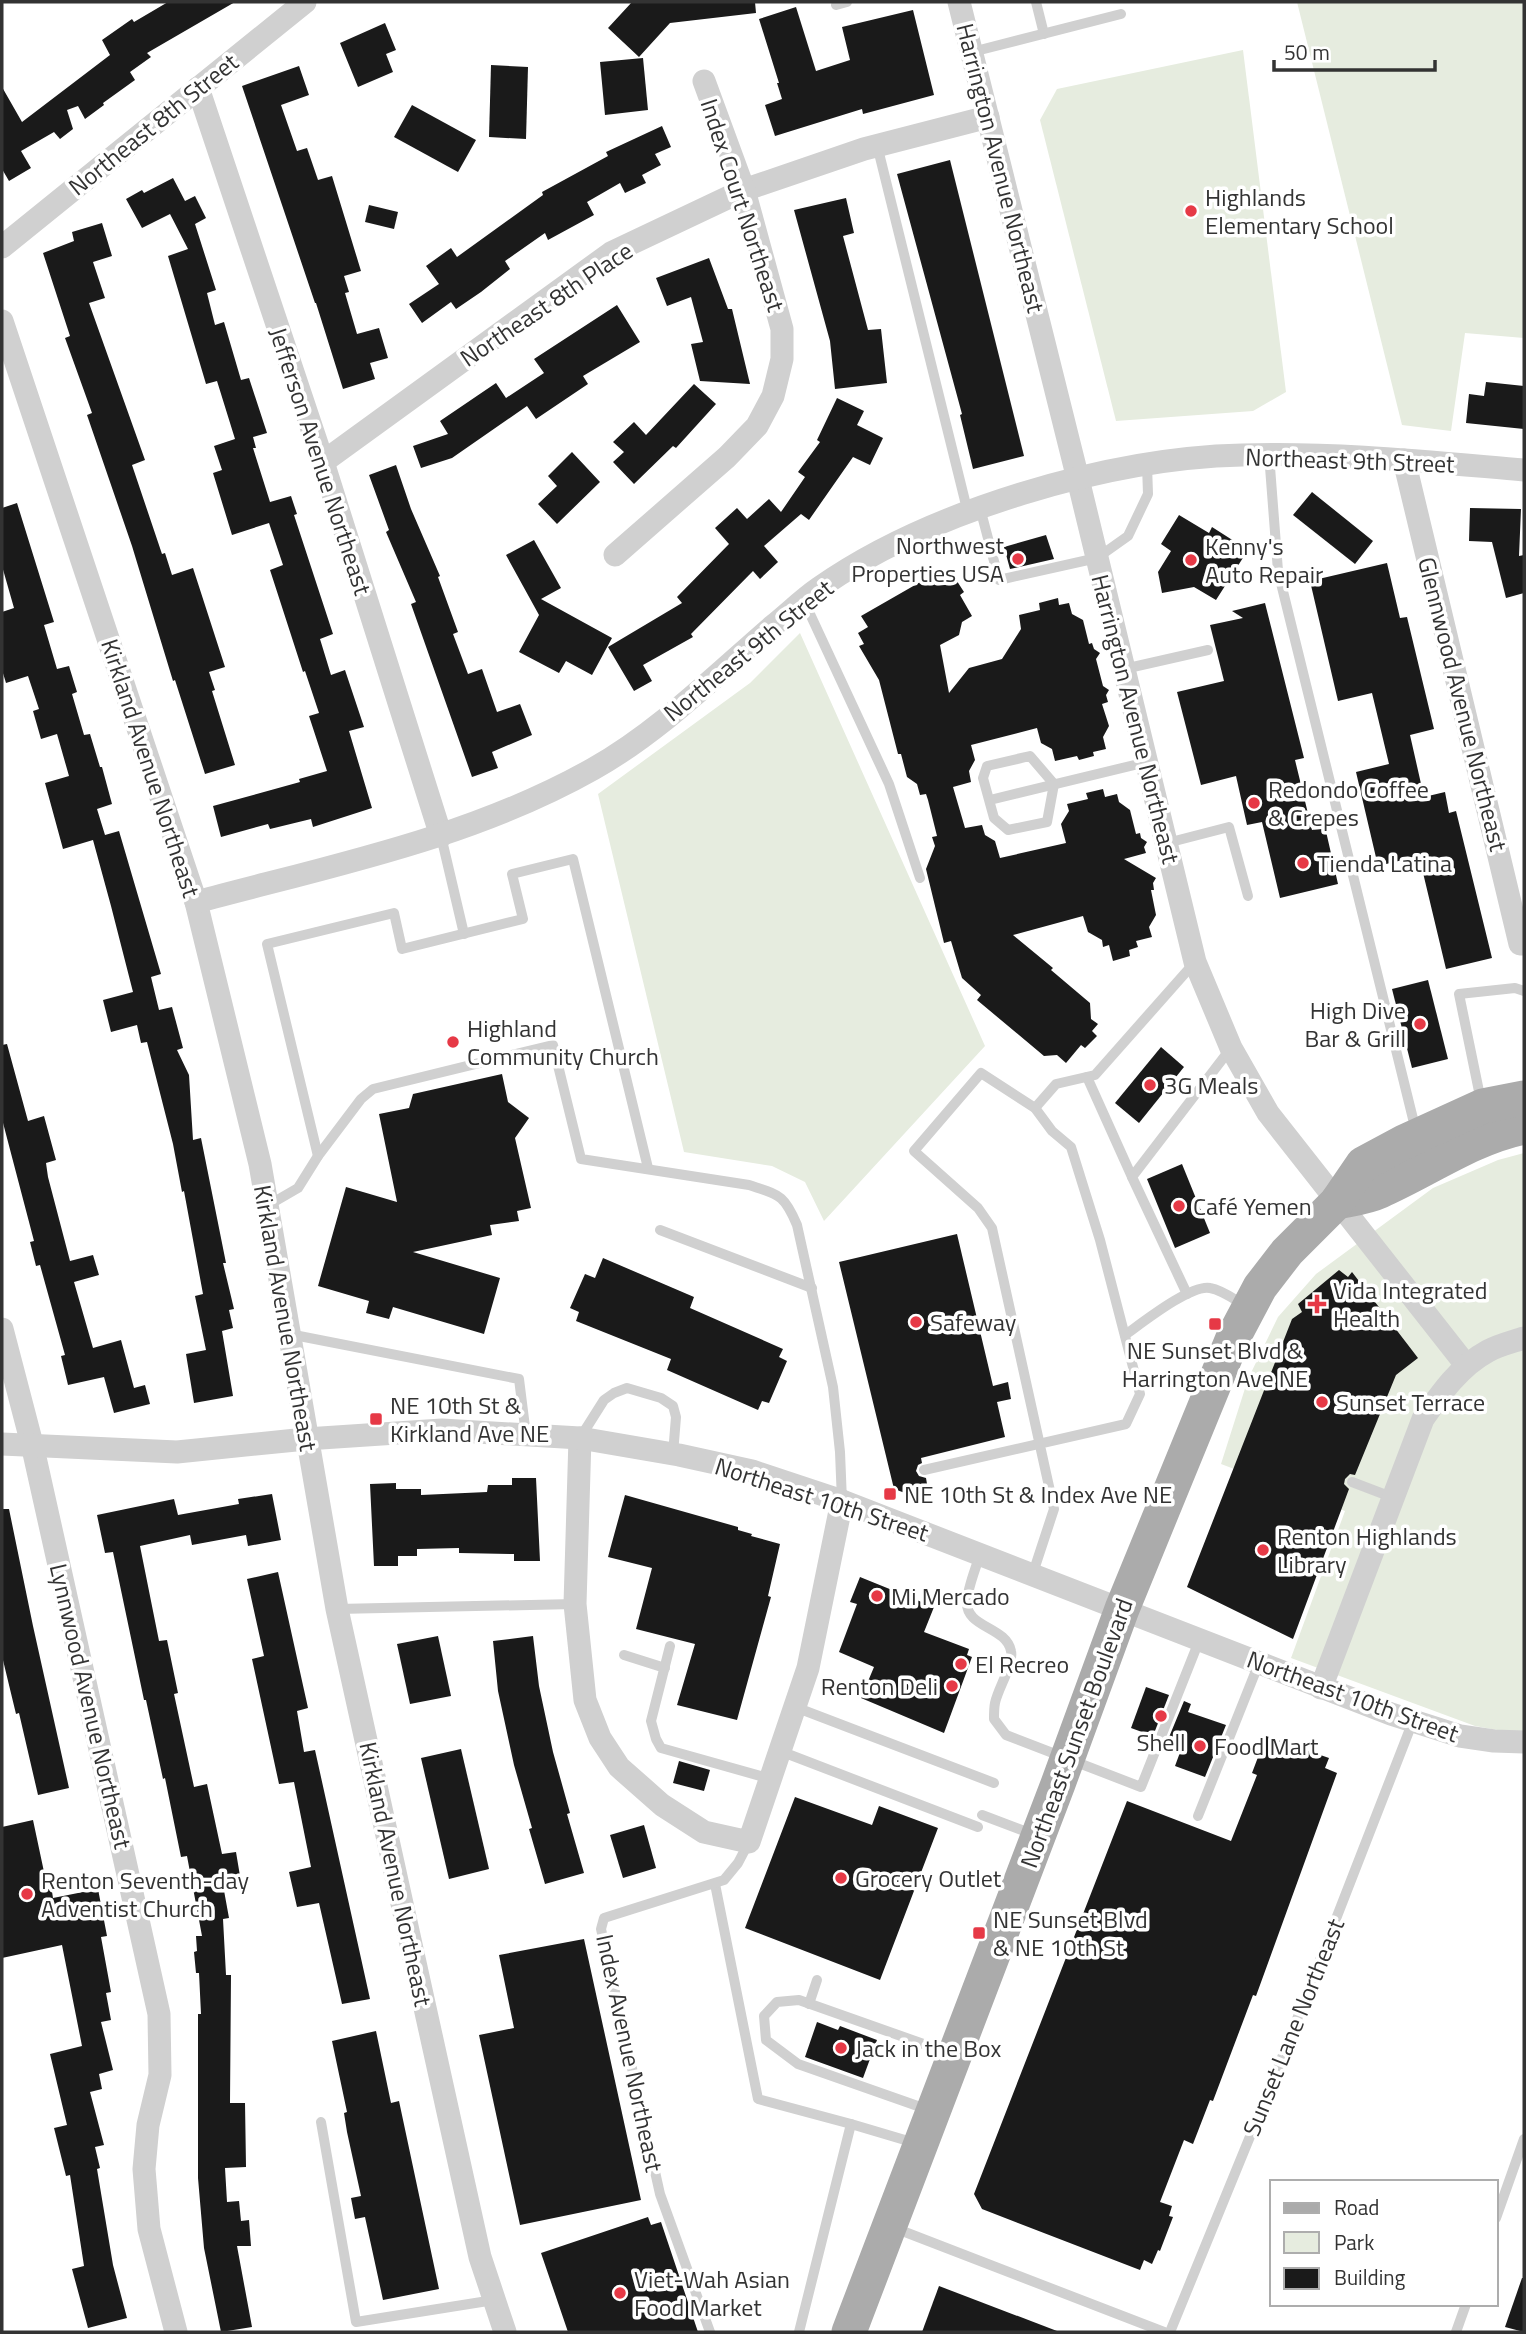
<svg xmlns="http://www.w3.org/2000/svg" width="1526" height="2334" font-family="'Titillium Web',sans-serif">
<style>
.green{fill:#e6ecdf}
.building{fill:#1a1a1a}
.lines{fill:none;stroke-linecap:round;stroke-linejoin:round}
.service{stroke:#d0d0d0;stroke-width:10}
.minor{stroke:#d0d0d0;stroke-width:23}
.primary{stroke:#ababab;stroke-width:35}
.poi-dot{fill:#e63946;stroke:#fff;stroke-width:2.5}
.labels{text-anchor:middle;dominant-baseline:central;stroke-width:7;stroke-linejoin:round;paint-order:stroke}
.street-label{font-size:24px;fill:#333;stroke:#fff}
.poi-label{font-size:24px;fill:#333;stroke:#fff;text-anchor:start}
</style>
<rect width="100%" height="100%" fill="#fff"/>
<g class="green">
<path d="M1297 2H1524V338L1465 333 1451 431 1402 425Z"/>
<path d="M1243 50 1286 392 1253 411 1116 421 1040 120 1057 89Z"/>
<path d="M800 633 985 1046 824 1221 805 1182 772 1166 684 1152 598 794 750 683Z"/>
<path d="M1524 1153V1732L1514 1733 1475 1726 1291 1658 1345 1511 1221 1464 1248 1379 1278 1317 1316 1274 1433 1188 1498 1160Z"/>
</g>
<g class="building">
<path d="M168 2H235L147 53 151 57 130 72 135 80 103 103 104 105 85 119 78 106 67 110 73 129 60 139 54 132 21 151 31 168 9 181 2 169V87L22 122 110 55 102 40 132 19 134 22Z"/>
<path d="M632 2H755L756 13 670 23 639 57 608 28Z"/>
<path d="M796 7 816 71 850 60 842 27 913 10 934 95 863 114 862 109 775 136 765 105 782 99 777 83H779L759 19Z"/>
<path d="M385 23 396 50 386 54 393 72 358 87 340 43Z"/>
<path d="M643 58 648 110 605 115 600 62Z"/>
<path d="M491 65 528 67 526 139 489 137Z"/>
<path d="M299 66 309 95 281 105 297 151 307 148 318 180 332 176 361 271 344 276 349 292 345 293 357 334 379 328 388 358 370 363 375 379 343 389 316 303H315L242 86Z"/>
<path d="M412 105 476 140 458 172 394 137Z"/>
<path d="M662 126 671 147 655 154 661 165 642 175 646 183 625 193 620 183 587 202 594 215 548 240 545 233 505 261 510 269 481 292 456 309 451 302 422 323 409 304 439 284 426 266 451 248 457 257 543 195 542 192 608 156 606 152Z"/>
<path d="M950 160 1024 456 973 469 960 415 962 414 897 174Z"/>
<path d="M173 178 185 201 195 196 206 218 195 224 216 290 207 293 215 325 224 322 241 380 249 378 267 433 253 437 256 448H253L270 502 291 496 297 514 294 515 333 634 320 639 331 675 345 670 364 727 349 731 372 808 313 827 311 819 270 829 268 824 221 837 213 806 300 782 299 779 327 771 309 716 319 713 305 671 303 672 270 570 283 565 269 523 232 535 213 473 222 470 214 446 235 439 217 381 206 384 168 256 188 249 170 214 142 228 126 199 142 190 144 193Z"/>
<path d="M846 198 854 233 843 236 868 330 881 329 887 383 835 389 830 341 794 210Z"/>
<path d="M369 205 398 212 394 229 365 222Z"/>
<path d="M102 223 112 256 93 262 105 298 89 303 145 460 132 465 162 554 165 553 172 575 193 568 225 667 209 672 215 690 212 691 235 765 205 774 175 680 173 681 132 546 87 415 92 413 65 338 70 336 43 253 74 241 72 232Z"/>
<path d="M709 258 728 309H732L750 384 700 381 691 344 703 342 691 297 667 306 656 278Z"/>
<path d="M617 305 640 342 583 376 588 384 536 419 527 406 452 458 421 468 413 446 448 434 440 421 496 383 506 398 544 373 534 359Z"/>
<path d="M1486 382 1524 386V429L1466 423 1469 394 1484 396Z"/>
<path d="M694 384 716 404 676 448 673 446 634 484 613 462 624 452 613 442 634 422 646 435Z"/>
<path d="M837 398 864 411 857 425 883 438 870 465 853 457 809 520 801 514 764 546 778 562 760 579 753 571 691 634 693 637 643 665 652 681 634 691 608 647 682 603 677 597 729 544 715 528 737 508 747 519 769 499 781 512 805 477 798 472 820 442 817 440Z"/>
<path d="M572 452 600 482 557 524 538 504 557 486 548 476Z"/>
<path d="M396 465 411 509 440 576 438 577 458 632 453 634 468 674 482 669 497 712 520 704 532 735 492 752 498 768 472 777 411 604 416 602 386 532 389 530 369 475Z"/>
<path d="M1312 492 1373 541 1355 564 1293 515Z"/>
<path d="M17 503 54 622 44 625 57 669 69 666 77 692 72 694 84 735 90 734 100 767H102L112 804 97 809 105 835 119 831 161 974 151 977 159 1010 172 1007 183 1048 177 1050 189 1075 193 1140 201 1138 226 1263H223L234 1309 229 1310 233 1328 222 1331 233 1396 194 1403 186 1354 206 1350 195 1296 203 1294 184 1191 182 1192 173 1144 147 1042 141 1043 137 1025 111 1032 103 1000 133 992 111 906 93 840 63 849 45 783 69 776 57 734 41 739 33 711 39 709 28 676 6 683 2 670V612L14 608 2 566V508Z"/>
<path d="M1470 508 1521 509 1519 556 1524 555V593L1506 598 1492 542 1469 541Z"/>
<path d="M1179 515 1209 533 1212 527 1248 550 1216 600 1194 587 1162 593 1158 572 1171 551 1161 544Z"/>
<path d="M1046 535 1054 559 1010 569 1004 547Z"/>
<path d="M534 540 561 588 541 599 612 638 592 675 566 661 559 673 519 652 539 615 506 555Z"/>
<path d="M1387 563 1400 618 1407 617 1434 729 1410 735 1424 797 1445 792 1449 813 1456 811 1492 958 1446 969 1419 856 1378 866 1356 772 1389 764 1372 693 1338 701 1310 581Z"/>
<path d="M943 569 950 581 955 578 964 592 960 595 972 616 962 622 959 635 940 645 949 693 969 668 1002 659 1021 629 1019 615 1040 610 1039 603 1058 598 1059 605 1069 603 1072 614 1083 620 1089 644 1092 643 1094 649 1100 653 1096 659 1103 686 1109 690 1106 695 1108 702 1102 704 1109 726 1103 737 1106 749 1093 752 1094 756 1079 760 1077 756 1055 761 1052 749 1041 743 1037 728 971 745 975 760 969 771 971 782 953 787 965 828 982 825 985 835 995 841 1000 858 1066 843 1061 824 1069 811 1067 804 1088 799 1086 793 1103 789 1105 797 1117 794 1119 802 1130 810 1136 834 1140 833 1141 838 1147 842 1144 847 1146 853 1124 859 1156 878 1153 883 1154 890H1151L1156 915 1149 927 1152 937 1136 941 1138 947 1129 950 1130 956 1113 961 1109 945 1103 947 1102 940 1088 932 1083 916 1013 935 1053 968 1051 970 1090 1003 1091 1019 1098 1024 1092 1031 1097 1036 1085 1048 1081 1045 1066 1063 1057 1055 1044 1056 977 1000 981 995 962 978 951 941 944 943 926 869 935 846 932 837 937 836 928 800 926 794 920 795 917 784 907 777 901 754H898L879 680 859 646 864 644 858 633 868 627 861 616Z"/>
<path d="M1265 603 1304 758 1295 760 1312 830 1325 827 1338 884 1280 898 1262 822 1247 825 1236 776 1201 785 1177 692 1224 681 1210 625 1243 618 1232 611Z"/>
<path d="M1428 980 1448 1059 1412 1068 1392 989Z"/>
<path d="M7 1044 28 1121 44 1116 56 1160 46 1163 48 1177 70 1261 93 1255 99 1275 74 1282 93 1348 121 1340 134 1388 145 1385 150 1404 114 1413 104 1377 68 1385 61 1356 65 1355 40 1265 36 1266 30 1242 34 1241 2 1119V1045Z"/>
<path d="M1161 1047 1184 1067 1139 1123 1115 1103Z"/>
<path d="M502 1074 508 1102 529 1118 515 1138 531 1208 517 1211 519 1221 490 1225 492 1235 413 1252 500 1278 484 1334 393 1307 389 1319 366 1313 369 1301 318 1286 346 1187 397 1202 379 1114 409 1108 413 1094Z"/>
<path d="M1182 1164 1210 1233 1175 1248 1147 1179Z"/>
<path d="M957 1234 993 1386 1008 1382 1011 1399 997 1402 1005 1437 921 1458 922 1463 918 1465 916 1471 919 1476 926 1478 930 1502 894 1489 839 1262Z"/>
<path d="M603 1258 694 1297 690 1308 783 1349 779 1357 787 1361 769 1403 762 1401 758 1410 667 1370 671 1359 576 1321 579 1312 570 1308 585 1274 595 1278Z"/>
<path d="M1339 1270 1348 1277 1352 1272 1418 1358 1396 1375 1355 1475 1350 1474 1345 1479 1344 1484 1349 1489 1293 1639 1187 1587 1292 1319 1302 1312 1298 1304Z"/>
<path d="M512 1478H536L540 1561H514V1554L459 1553V1548L417 1549V1556H398V1566H374L370 1484 396 1483V1489H421V1495L487 1492 488 1485H512Z"/>
<path d="M272 1494 281 1540 248 1546 246 1535 192 1545 190 1535 140 1546 159 1641 167 1640 178 1693 174 1694 194 1787 207 1784 222 1854 236 1852 241 1882 223 1885 229 1918 223 1919 226 1975H231L230 2103H245L246 2167 225 2168 227 2202 239 2201 241 2221 249 2220 251 2246H237L252 2327 221 2332 204 2248 198 2178V2014H201L199 1973H196L194 1952 197 1951 196 1936H202L187 1856 181 1857 165 1778 163 1779 146 1700H144L113 1552 105 1553 97 1515 174 1499 178 1515 239 1504 238 1499Z"/>
<path d="M625 1495 738 1527V1530L752 1534 751 1536 780 1544 768 1596 771 1597 737 1720 677 1705 695 1644 636 1629 652 1568 608 1557Z"/>
<path d="M2 1509H9L33 1626 69 1788 38 1795 19 1713 16 1714 2 1656Z"/>
<path d="M278 1572 308 1708 297 1711 304 1752 315 1750 370 1999 342 2004 319 1903 297 1907 289 1872 311 1867 294 1782 279 1784 252 1659 264 1656 247 1579Z"/>
<path d="M860 1577 934 1607 924 1632 969 1649 967 1655 972 1657 944 1733 861 1698 874 1667 839 1652 857 1604 850 1602Z"/>
<path d="M438 1636 451 1696 410 1704 397 1644Z"/>
<path d="M533 1636 539 1686 553 1752 570 1813 567 1814 584 1873 545 1884 529 1829 532 1828 514 1765 498 1691 493 1641Z"/>
<path d="M1146 1687 1169 1695 1153 1736 1131 1728Z"/>
<path d="M1184 1701 1191 1704 1188 1712 1226 1725 1205 1777 1175 1766 1182 1747 1167 1742Z"/>
<path d="M1266 1736 1329 1758 1325 1768 1337 1773 1256 1996 1253 1995 1213 2101 1210 2100 1193 2144 1184 2140 1160 2202 1172 2206 1169 2216 1173 2217 1160 2251 1158 2250 1152 2264 1144 2260 1140 2270 982 2209 974 2194 1127 1801 1231 1841 1257 1775 1252 1773Z"/>
<path d="M461 1749 489 1869 449 1879 421 1758Z"/>
<path d="M679 1761 710 1770 704 1791 673 1783Z"/>
<path d="M795 1797 872 1825 879 1806 938 1828 880 1980 745 1928Z"/>
<path d="M33 1820 47 1886 51 1885 53 1898 98 1889 107 1936 101 1937 111 1992 106 1993 111 2020 101 2022 113 2070 99 2074 102 2089 90 2092 104 2145 95 2147 100 2168 97 2169 113 2265 127 2318 88 2328 72 2269 84 2266 70 2175 66 2176 54 2128 67 2125 50 2054 82 2046 62 1945 2 1958V1827Z"/>
<path d="M644 1825 656 1868 623 1878 610 1835Z"/>
<path d="M584 1939 641 2200 520 2225 479 2035 514 2028 499 1955Z"/>
<path d="M817 2022 838 2030 840 2026 877 2040 863 2078 805 2057Z"/>
<path d="M376 2031 391 2103 399 2101 439 2289 383 2300 365 2217 355 2219 351 2198 361 2196 347 2132 344 2113 347 2112 332 2041Z"/>
<path d="M648 2217 651 2225 661 2222 698 2332H568L541 2253Z"/>
<path d="M1522 2278H1524V2332L1505 2327Z"/>
<path d="M939 2286 1057 2331V2332H922Z"/>
</g>
<g class="lines">
<g class="service">
<path d="M1036 2 1044 34"/>
<path d="M836 5 847 2"/>
<path d="M972 52 1121 14"/>
<path d="M877 145 968 513"/>
<path d="M1269 454 1278 571 1416 1131"/>
<path d="M980 508 999 580 1097 558 1128 536 1148 494 1147 465"/>
<path d="M804 601 889 784 920 878"/>
<path d="M1124 669 1208 650"/>
<path d="M1030 756 1054 784 1047 822 1008 830 994 818 983 778 987 766Z"/>
<path d="M994 799 1147 762"/>
<path d="M441 836 464 934"/>
<path d="M1167 843 1229 827 1248 896"/>
<path d="M1087 1077 1132 1177"/>
<path d="M1481 1101 1459 994 1515 988 1524 991"/>
<path d="M1035 1108 1056 1084 1095 1075 1195 962"/>
<path d="M318 1156 267 944 394 913 402 949 523 919 512 874 573 859 648 1168"/>
<path d="M267 1206 298 1188 318 1156 361 1099 373 1089 553 1045 581 1159 749 1185C779 1195 784 1194 797 1225L833 1387 840 1452 842 1501"/>
<path d="M660 1230 812 1288"/>
<path d="M1187 1294 1132 1177 1231 1048"/>
<path d="M289 1334 519 1379 526 1435"/>
<path d="M1125 1335C1142 1323 1191 1284 1210 1288 1222 1290 1234 1299 1244 1305"/>
<path d="M580 1438 604 1400 614 1393 627 1388 661 1398 673 1406 676 1417 673 1454"/>
<path d="M924 1470 1126 1424 1140 1394 1100 1240 1071 1147 1052 1131 1035 1108 981 1073 914 1151 978 1208 992 1228 1054 1509 1033 1573"/>
<path d="M1352 1482 1394 1498"/>
<path d="M980 1554C976 1568 968 1586 967 1601 965 1628 1006 1626 1011 1651 1014 1664 998 1688 995 1703 994 1708 994 1714 994 1719L1006 1735 1141 1787 1199 1641"/>
<path d="M337 1609 575 1604"/>
<path d="M670 1646 651 1721 656 1739 661 1748 771 1779"/>
<path d="M624 1655 665 1668"/>
<path d="M795 1707 994 1783"/>
<path d="M780 1751 978 1827"/>
<path d="M982 1815 1035 1835"/>
<path d="M1198 1816 1259 1663"/>
<path d="M715 1884 758 2099 851 2124 799 2332"/>
<path d="M809 2004 817 1980"/>
<path d="M929 2110 798 2064 766 2040 764 2016 777 2002 799 2000 949 2053"/>
<path d="M321 2122 356 2322 494 2300"/>
<path d="M851 2124 915 2143"/>
<path d="M1496 2218 1524 2139"/>
<path d="M892 2227 1164 2332"/>
<path d="M710 2332 660 2194 601 1929 604 1918 724 1880 738 1863 749 1842"/>
<path d="M1170 2332 1276 2073 1413 1721"/>
<path d="M1456 2332 1466 2304"/>
</g>
<g class="minor">
<path d="M959 2 1078 479 1195 962 1231 1048 1268 1113 1466 1365"/>
<path d="M198 88 323 462 441 836"/>
<path d="M2 247 305 2"/>
<path d="M2 321 196 902 260 1164 337 1609 480 2257 505 2332"/>
<path d="M1404 460 1520 944H1524"/>
<path d="M323 462 611 253 744 190 864 149 988 117"/>
<path d="M615 555 727 457 757 426 773 396 782 359V329L744 190 704 81"/>
<path d="M196 902C330 866 471 838 593 769 659 732 717 674 774 625 789 613 803 599 819 588 929 511 1108 458 1242 455 1337 452 1430 462 1524 470"/>
<path d="M2 1329 32 1444 159 2014 160 2075 148 2125 144 2169 149 2229 176 2332"/>
<path d="M580 1438 575 1604 585 1700 600 1738 619 1767 662 1805 704 1832 749 1842 808 1668 842 1501"/>
<path d="M2 1444 177 1452 306 1439 442 1430 580 1438 679 1455 752 1471 842 1501 1391 1714 1460 1736 1494 1741 1524 1742"/>
<path d="M1321 1688 1423 1419C1441 1393 1460 1366 1488 1351 1499 1345 1512 1342 1524 1338"/>
</g>
<g class="primary">
<path d="M1337 1202C1351 1199 1367 1197 1380 1191 1428 1170 1471 1138 1524 1127"/>
<path d="M849 2332 1058 1784 1122 1609 1233 1338 1260 1287 1287 1252 1337 1202 1363 1164 1404 1142 1483 1106 1524 1098"/>
</g>
</g>
<g class="poi-dot">
<circle cx="1191" cy="211" r="7"/>
<circle cx="1018" cy="559" r="7"/>
<circle cx="1191" cy="560" r="7"/>
<circle cx="1254" cy="803" r="7"/>
<circle cx="1303" cy="863" r="7"/>
<circle cx="1420" cy="1024" r="7"/>
<circle cx="453" cy="1042" r="7"/>
<circle cx="1150" cy="1085" r="7"/>
<circle cx="1179" cy="1206" r="7"/>
<path d="M1313.5 1293.5h7v7h7v7h-7v7h-7v-7h-7v-7h7z"/>
<circle cx="916" cy="1322" r="7"/>
<rect x="1208" y="1317" width="14" height="14" rx="3.5"/>
<circle cx="1322" cy="1402" r="7"/>
<rect x="369" y="1412" width="14" height="14" rx="3.5"/>
<rect x="883" y="1487" width="14" height="14" rx="3.5"/>
<circle cx="1263" cy="1550" r="7"/>
<circle cx="877" cy="1596" r="7"/>
<circle cx="961" cy="1664" r="7"/>
<circle cx="952" cy="1686" r="7"/>
<circle cx="1161" cy="1716" r="7"/>
<circle cx="1200" cy="1746" r="7"/>
<circle cx="841" cy="1878" r="7"/>
<circle cx="27" cy="1894" r="7"/>
<rect x="972" y="1926" width="14" height="14" rx="3.5"/>
<circle cx="841" cy="2048" r="7"/>
<circle cx="620" cy="2293" r="7"/>
</g>
<g class="labels">
<g class="street-label">
<text transform="translate(153 124) rotate(-39)">Northeast 8th Street</text>
<text transform="translate(1001 168) rotate(76)">Harrington Avenue Northeast</text>
<text transform="translate(743 205) rotate(72)">Index Court Northeast</text>
<text transform="translate(546 304) rotate(-34)">Northeast 8th Place</text>
<text transform="translate(1350 460) rotate(2)">Northeast 9th Street</text>
<text transform="translate(321 461) rotate(72)">Jefferson Avenue Northeast</text>
<text transform="translate(748 650) rotate(-39)">Northeast 9th Street</text>
<text transform="translate(1463 704) rotate(76)">Glennwood Avenue Northeast</text>
<text transform="translate(1136 719) rotate(76)">Harrington Avenue Northeast</text>
<text transform="translate(151 768) rotate(72)">Kirkland Avenue Northeast</text>
<text transform="translate(286 1318) rotate(80)">Kirkland Avenue Northeast</text>
<text transform="translate(822 1499) rotate(18)">Northeast 10th Street</text>
<text transform="translate(1353 1696) rotate(20)">Northeast 10th Street</text>
<text transform="translate(91 1706) rotate(77)">Lynnwood Avenue Northeast</text>
<text transform="translate(1076 1733) rotate(-70)">Northeast Sunset Boulevard</text>
<text transform="translate(396 1874) rotate(78)">Kirkland Avenue Northeast</text>
<text transform="translate(1293 2027) rotate(-68)">Sunset Lane Northeast</text>
<text transform="translate(630 2053) rotate(78)">Index Avenue Northeast</text>
</g>
<g class="poi-label">
<text x="1205" y="197">Highlands<tspan x="1205" dy="28">Elementary School</tspan></text>
<text x="1004" y="545" text-anchor="end">Northwest<tspan x="1004" dy="28">Properties USA</tspan></text>
<text x="1205" y="546">Kenny's<tspan x="1205" dy="28">Auto Repair</tspan></text>
<text x="1268" y="789">Redondo Coffee<tspan x="1268" dy="28">&amp; Crepes</tspan></text>
<text x="1317" y="863">Tienda Latina</text>
<text x="1406" y="1010" text-anchor="end">High Dive<tspan x="1406" dy="28">Bar &amp; Grill</tspan></text>
<text x="467" y="1028">Highland<tspan x="467" dy="28">Community Church</tspan></text>
<text x="1164" y="1085">3G Meals</text>
<text x="1193" y="1206">Café Yemen</text>
<text x="1333" y="1290">Vida Integrated<tspan x="1333" dy="28">Health</tspan></text>
<text x="930" y="1322">Safeway</text>
<text x="1215" y="1350" text-anchor="middle">NE Sunset Blvd &amp;<tspan x="1215" dy="28">Harrington Ave NE</tspan></text>
<text x="1336" y="1402">Sunset Terrace</text>
<text x="390" y="1405">NE 10th St &amp;<tspan x="390" dy="28">Kirkland Ave NE</tspan></text>
<text x="904" y="1494">NE 10th St &amp; Index Ave NE</text>
<text x="1277" y="1536">Renton Highlands<tspan x="1277" dy="28">Library</tspan></text>
<text x="891" y="1596">Mi Mercado</text>
<text x="975" y="1664">El Recreo</text>
<text x="938" y="1686" text-anchor="end">Renton Deli</text>
<text x="1161" y="1742" text-anchor="middle">Shell</text>
<text x="1214" y="1746">Food Mart</text>
<text x="855" y="1878">Grocery Outlet</text>
<text x="41" y="1880">Renton Seventh-day<tspan x="41" dy="28">Adventist Church</tspan></text>
<text x="993" y="1919">NE Sunset Blvd<tspan x="993" dy="28">&amp; NE 10th St</tspan></text>
<text x="855" y="2048">Jack in the Box</text>
<text x="634" y="2279">Viet-Wah Asian<tspan x="634" dy="28">Food Market</tspan></text>
</g>
</g>
<rect width="1526" height="2334" fill="none" stroke="#333333" stroke-width="7"/>
<rect x="1270" y="2180" width="228" height="126" fill="#ffffff" stroke="#adadad" stroke-width="2"/>
<rect x="1284" y="2203" width="35" height="10" fill="#ababab" stroke="#adadad" stroke-width="2"/>
<text x="1334" y="2215" font-size="21" fill="#333333">Road</text>
<rect x="1284" y="2232" width="35" height="21" fill="#e6ecdf" stroke="#adadad" stroke-width="2"/>
<text x="1334" y="2250" font-size="21" fill="#333333">Park</text>
<rect x="1284" y="2268" width="35" height="21" fill="#1a1a1a" stroke="#adadad" stroke-width="2"/>
<text x="1334" y="2285" font-size="21" fill="#333333">Building</text>
<path d="M1274 60v10h161v-10" fill="none" stroke="#333333" stroke-width="3.5"/>
<text x="1284" y="60" font-size="21" fill="#333333" stroke="#ffffff" stroke-width="5" paint-order="stroke">50 m</text>
</svg>
